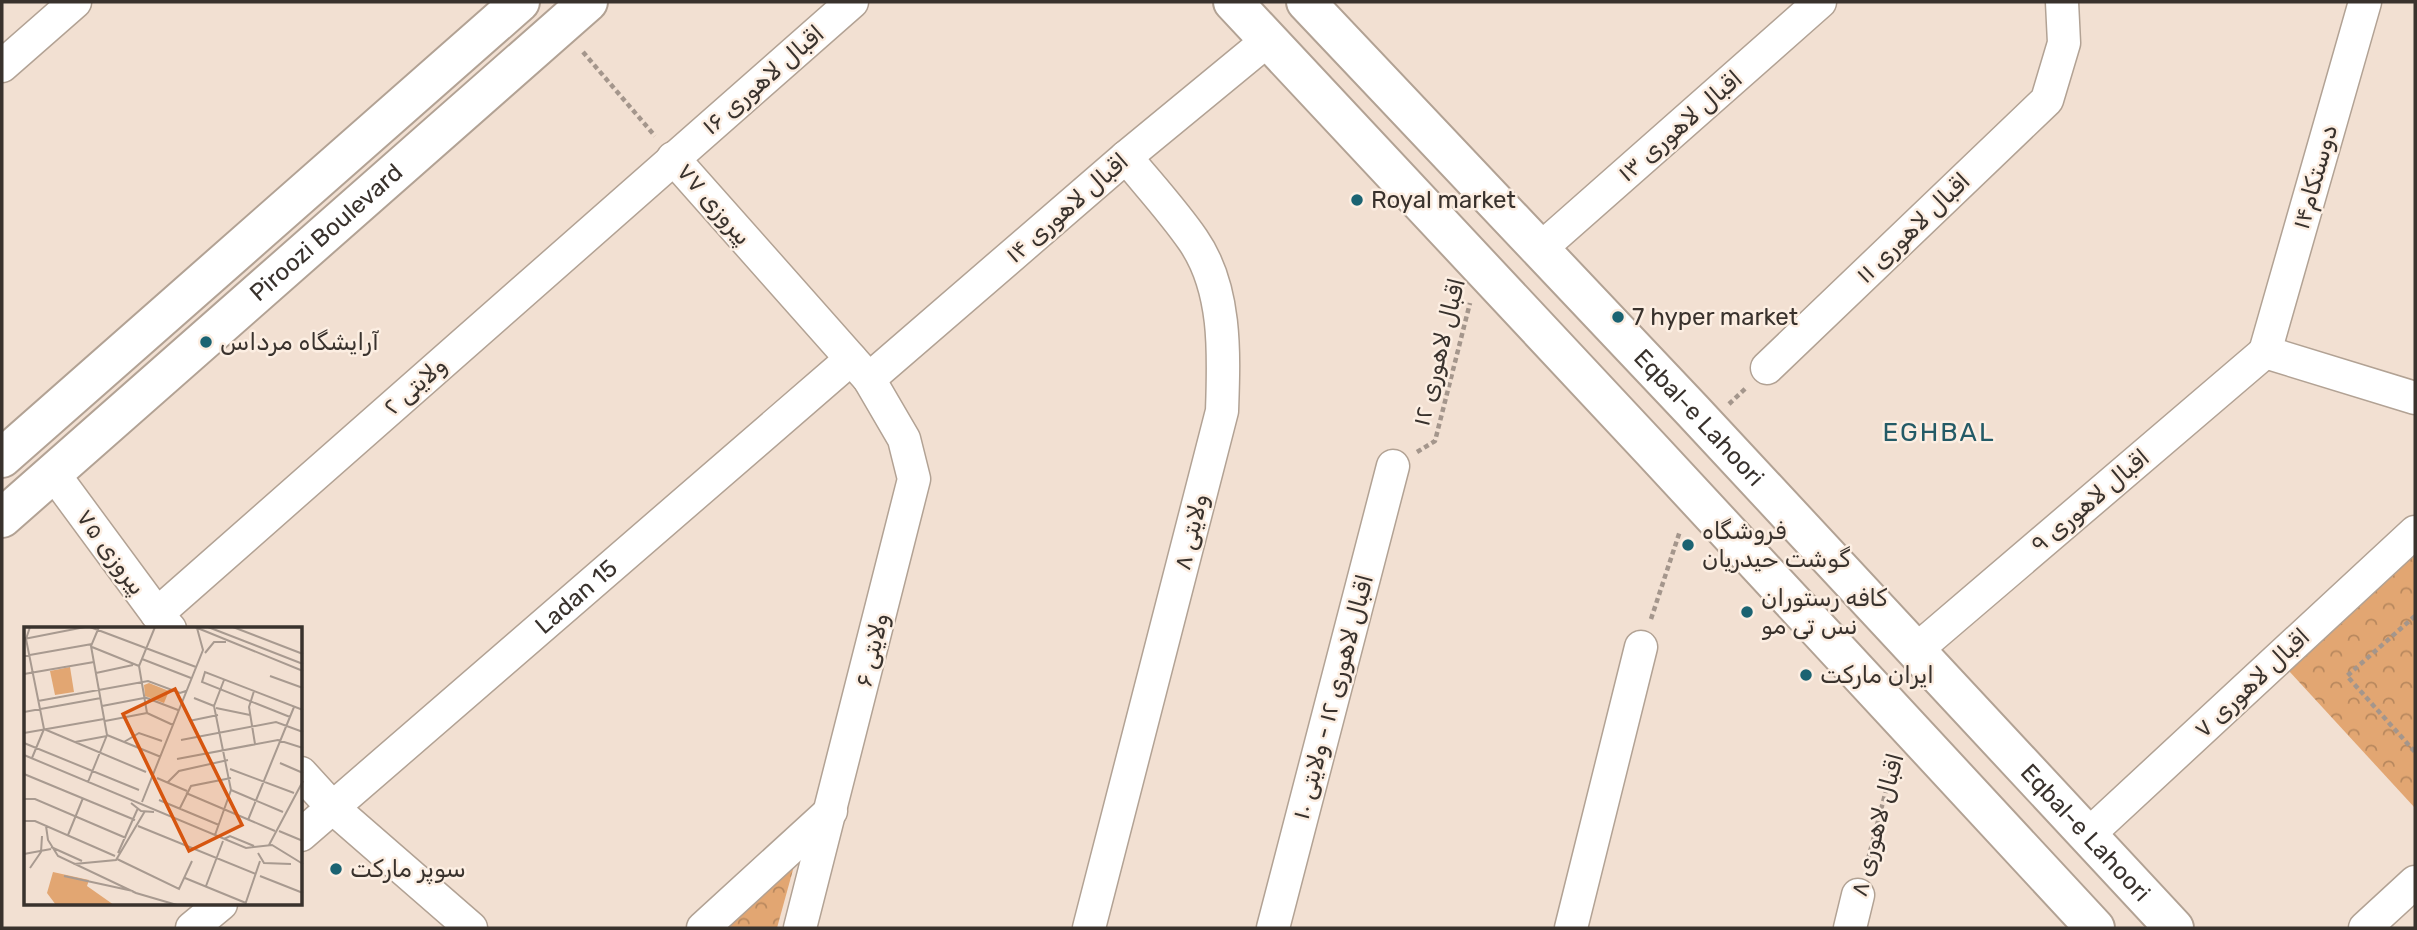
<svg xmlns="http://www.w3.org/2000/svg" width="2417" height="930" font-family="Rubik,Vazirmatn,sans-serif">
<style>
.park{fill:url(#park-crowns)}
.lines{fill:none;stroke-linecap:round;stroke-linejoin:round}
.minor-casing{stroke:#b2a294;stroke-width:35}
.secondary-casing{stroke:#b2a294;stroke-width:42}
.primary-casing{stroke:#b2a294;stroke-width:42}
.path{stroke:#a4968c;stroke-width:4.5;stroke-dasharray:5 3.5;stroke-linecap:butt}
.minor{stroke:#fff;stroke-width:32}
.secondary{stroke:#fff;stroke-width:38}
.primary{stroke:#fff;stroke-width:38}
.poi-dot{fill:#1b6372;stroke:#fceee2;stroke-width:2.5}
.labels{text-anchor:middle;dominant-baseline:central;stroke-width:5;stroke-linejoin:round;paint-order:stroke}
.street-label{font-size:24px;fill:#39322d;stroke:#fceee2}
.poi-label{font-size:24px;fill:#39322d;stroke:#fceee2;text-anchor:start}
.neighbourhood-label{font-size:26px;letter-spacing:2px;fill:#235a66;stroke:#fceee2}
.inset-road{fill:none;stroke:#a89a90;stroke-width:2}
.view{fill:#d6550f;fill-opacity:0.15;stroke:#d6550f;stroke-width:3.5}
.inset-edge{fill:none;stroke:#39322d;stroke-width:3.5}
</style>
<defs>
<pattern id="park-crowns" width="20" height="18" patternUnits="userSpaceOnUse" patternTransform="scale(1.75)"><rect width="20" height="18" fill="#e2a672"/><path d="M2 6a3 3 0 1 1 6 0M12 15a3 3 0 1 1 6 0" fill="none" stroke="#b8885e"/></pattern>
</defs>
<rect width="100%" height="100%" fill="#f2e0d2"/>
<g class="park">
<path d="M2415 552V808L2289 671Z"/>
<path d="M794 866 777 928H727Z"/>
</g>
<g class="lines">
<defs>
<g id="minor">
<path d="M2 66 75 2"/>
<path d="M673 158 869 379 904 439 914 479 800 928"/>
<path d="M1539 250 1820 2"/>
<path d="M2265 352 2365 2"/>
<path d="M2265 352 2415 398"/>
<path d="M1767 368 2047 100 2064 43 2062 2"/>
<path d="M869 379 1126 157 1268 40"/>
<path d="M53 473 157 614 170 629"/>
<path d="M157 614 852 2"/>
<path d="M1915 651 2265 352"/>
<path d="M301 773 333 808 471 928"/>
<path id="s1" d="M301 835 851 359"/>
<path d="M2088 835 2415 532"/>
<path d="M192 928 221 904"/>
<path d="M703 928 831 811"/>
<path d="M1089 928 1222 411C1224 355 1227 289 1193 240 1173 211 1148 184 1126 157"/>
<path d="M1273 928 1393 466"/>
<path d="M1571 928 1641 647"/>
<path d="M1850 928 1858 895"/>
<path d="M2365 928 2415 882"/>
</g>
<g id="secondary">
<path d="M1233 2 1652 450 2095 928"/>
<path id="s2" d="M1306 2 1692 410 2174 928"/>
</g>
<g id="primary">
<path d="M2 458 520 2"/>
<path id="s3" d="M2 518 588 2"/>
</g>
</defs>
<use href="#minor" class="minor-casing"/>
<use href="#secondary" class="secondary-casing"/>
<use href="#primary" class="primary-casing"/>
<g class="path">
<path d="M583 52 655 136"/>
<path d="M1729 404 1746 388"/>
<path d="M1417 452 1435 441 1470 303"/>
<path d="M2415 616 2347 676 2415 752"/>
<path d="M1651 619 1680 531"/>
<path d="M1866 867 1894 760"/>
</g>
<use href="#minor" class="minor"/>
<use href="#secondary" class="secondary"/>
<use href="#primary" class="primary"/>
</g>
<g class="poi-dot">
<circle cx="1357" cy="200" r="7"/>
<circle cx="1618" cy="317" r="7"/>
<circle cx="206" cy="342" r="7"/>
<circle cx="1688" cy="545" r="7"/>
<circle cx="1747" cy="612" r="7"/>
<circle cx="1806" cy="675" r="7"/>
<circle cx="336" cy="869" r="7"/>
</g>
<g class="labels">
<g class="street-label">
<text transform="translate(763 80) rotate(-41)">اقبال لاهوری ۱۶</text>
<text transform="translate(1680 126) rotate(-41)">اقبال لاهوری ۱۳</text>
<text transform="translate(2315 177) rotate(-74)">دوستکام۱۴</text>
<text transform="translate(714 204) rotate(49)">پیروزی ۷۷</text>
<text transform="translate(1067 208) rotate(-41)">اقبال لاهوری ۱۴</text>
<text transform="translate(1913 228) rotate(-44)">اقبال لاهوری ۱۱</text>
<text stroke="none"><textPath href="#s3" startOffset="432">Piroozi Boulevard</textPath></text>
<text transform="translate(1439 352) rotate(-76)">اقبال لاهوری ۱۲</text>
<text transform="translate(415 386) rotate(-41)">ولایتی ۲</text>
<text stroke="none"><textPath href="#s2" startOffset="572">Eqbal-e Lahoori</textPath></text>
<text transform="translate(2090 501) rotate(-40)">اقبال لاهوری ۹</text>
<text transform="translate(1191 532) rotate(-76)">ولایتی ۸</text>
<text transform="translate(111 552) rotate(54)">پیروزی ۷۵</text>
<text stroke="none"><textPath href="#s1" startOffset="364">Ladan 15</textPath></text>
<text transform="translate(872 650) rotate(-76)">ولایتی ۶</text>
<text transform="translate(2252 683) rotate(-43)">اقبال لاهوری ۷</text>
<text transform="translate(1333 697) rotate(-75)">اقبال لاهوری ۱۲ - ولایتی ۱۰</text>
<text transform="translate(1877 825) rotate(-75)">اقبال لاهوری ۸</text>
<text stroke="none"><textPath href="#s2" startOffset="1139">Eqbal-e Lahoori</textPath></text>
</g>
<g class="poi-label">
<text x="1371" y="200">Royal market</text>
<text x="1632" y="317">7 hyper market</text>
<text x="220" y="342">آرایشگاه مرداس</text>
<text x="1702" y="531">فروشگاه<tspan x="1702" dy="28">گوشت حیدریان</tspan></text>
<text x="1761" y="598">كافه رستوران<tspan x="1761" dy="28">نس تى مو</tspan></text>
<text x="1820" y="675">ایران مارکت</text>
<text x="350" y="869">سوپر مارکت</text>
</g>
<g class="neighbourhood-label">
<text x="1939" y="432">EGHBAL</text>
</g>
</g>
<g transform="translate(24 627)">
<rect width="278" height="278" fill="#f2e0d2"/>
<path d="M46 40 50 65 31 68 26 44Z" fill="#e2a672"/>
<path d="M125 56 145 64 140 76 121 69 120 58Z" fill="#e2a672"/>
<path d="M29 245 65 253 63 259 90 278H32L23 266Z" fill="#e2a672"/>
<path class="inset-road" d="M6 0 2 12 20 102M66 0 172 40M75 0 67 19 83 108M171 0 279 44M184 0 279 37M209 0 279 27M0 12 61 0M68 20 115 39M181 26 190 15H202M0 29 68 17M118 32 167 51M72 46 109 38M0 47 70 35M246 49 279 61M230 64 225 80 231 117M120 70 154 83M170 71 190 79M14 74 124 54 156 66 162 64M78 79 120 71M192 81 226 88M0 85 77 71M123 86 115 39 131 0M123 86 149 98M266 90 178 55 181 45 279 83M81 94 123 86M165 94 194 88M20 102 122 145M0 106 80 92M83 108 137 130M157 113 252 95 279 105M51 115 83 109M100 115 115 106 138 114M0 116 115 163M0 128 222 221 248 218 279 237M8 131 20 102M153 132 254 113 279 121M256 136 279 146M206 142 270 166M0 147 111 193M133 151 163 164M64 155 83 108M143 156 155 144 204 133M207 163 259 185M162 166 251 204M0 172H11L102 211M135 173 195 198M118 175 179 23 173 1M107 176 117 184 130 185M156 181 167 159 207 151M224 193 270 80M0 194H11L91 229M22 199 24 213 34 229 112 266 153 278M114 199 232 247M255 204 279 214M44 208 59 171M191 208 207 163 190 79 200 53M200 212 206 209 230 219M245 218 279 154M27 220 58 234M94 226 114 181M234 226 240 236 267 237M0 227 27 222M93 232 155 262 168 234M50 237 92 233 121 184M6 241 17 225 18 209M40 249 109 264M236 249 279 266M161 251 222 276M182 259 199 214M221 278 236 234"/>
<path class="view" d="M151 62 218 198 165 224 99 87Z"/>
<rect width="278" height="278" class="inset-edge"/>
</g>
<rect width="2417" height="930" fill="none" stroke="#39322d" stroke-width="7"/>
</svg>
